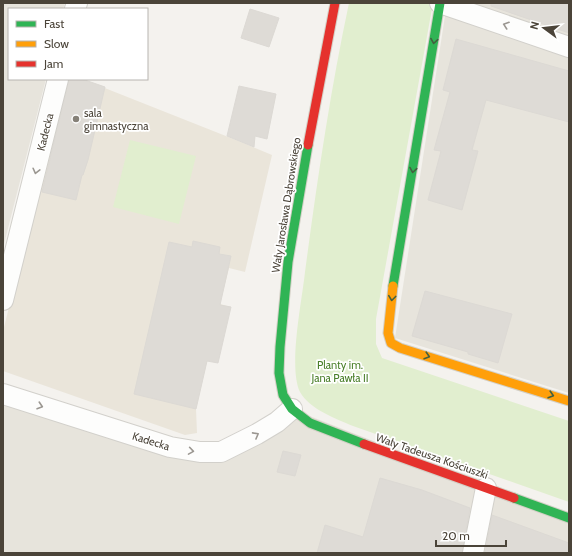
<svg xmlns="http://www.w3.org/2000/svg" width="572" height="556" font-family="Cabin,sans-serif">
<style>
.residential{fill:#e7e4dc}
.education{fill:#eae5da}
.green{fill:#e1eecf}
.building{fill:#dedbd6;stroke:#dcd9d4}
.lines{fill:none;stroke-linecap:round;stroke-linejoin:round}
.street-casing{stroke:#d2d0cb;stroke-width:22}
.fast-casing{stroke:#d3cfc5;stroke-width:11}
.slow-casing{stroke:#d3cfc5;stroke-width:11}
.jam-casing{stroke:#d3cfc5;stroke-width:11}
.street{stroke:#fdfdfc;stroke-width:20}
.fast{stroke:#30b455;stroke-width:9}
.slow{stroke:#ff9f0a;stroke-width:9}
.jam{stroke:#e5322d;stroke-width:9}
.oneway{stroke:#9b9791}
.oneway2{stroke:#446040}
.poi-dot{fill:#868178;stroke:#fff;stroke-width:1.5}
.labels{text-anchor:middle;dominant-baseline:central;stroke-width:3.5;stroke-linejoin:round;paint-order:stroke}
.poi-label{font-size:11px;fill:#4b4439;stroke:#fff;text-anchor:start}
.street-label{font-size:11px;fill:#4b4439;stroke:#fff}
.park-label{font-size:11px;fill:#4a7f2a;stroke:#fff}
</style>
<rect width="100%" height="100%" fill="#f4f2ee"/>
<g class="residential">
<path d="M3 3H65L63 9H9V79H46L3 248Z"/>
<path d="M447 3H569V393L395 338Z"/>
<path d="M3 394 200 452 292 409 569 518V553H3Z"/>
</g>
<path class="education" d="M63 79H82L241 142 272 155 245 272 229 268 220 304 231 307 207 361 196 409 197 433 185 435 3 371V331L45 166Z"/>
<g class="green">
<path d="M349 3H433L376 319V344L382 358 569 421V502L353 426C337 419 309 409 300 392 288 367 302 301 305 272 317 182 330 92 349 3Z"/>
<path d="M130 140 196 156 179 224 113 207Z"/>
</g>
<g class="building">
<path d="M491 3H569V33L491 6Z"/>
<path d="M250 9 279 18 269 47 241 38Z"/>
<path d="M456 39 569 71V122L486 100 472 150 478 151 462 210 428 200 441 151 434 150 450 92 443 90Z"/>
<path d="M69 79H82L105 87 88 160 83 175H82L76 200 42 192Z"/>
<path d="M239 86 276 94 267 139 255 136 254 147 227 136Z"/>
<path d="M193 241 220 247 219 254 231 256 220 305 231 307 218 363 207 361 196 409 134 394 169 242 192 247Z"/>
<path d="M425 291 512 314 498 363 468 354V352L412 336Z"/>
<path d="M283 451 301 455 295 476 277 472Z"/>
<path d="M380 478 422 490 470 508 462 553H317L325 525 363 537Z"/>
<path d="M492 515 569 543V553H485Z"/>
</g>
<g class="lines">
<defs>
<g id="street">
<path d="M440 3 569 47"/>
<path d="M75 9 77 3"/>
<path d="M3 300 58 79"/>
<path d="M3 394 170 447 200 452H221L257 434 277 422 292 409"/>
<path d="M473 553 486 488"/>
</g>
<g id="fast">
<path d="M308 145 288 262 280 347 279 373 283 395 292 409 310 423 364 444"/>
<path d="M393 286 440 3"/>
<path d="M514 498 569 518"/>
</g>
<path id="slow" d="M393 286 388 333 391 343 400 348 569 401"/>
<g id="jam">
<path d="M308 145 335 3"/>
<path d="M364 444 514 498"/>
</g>
</defs>
<use href="#street" class="street-casing"/>
<use href="#fast" class="fast-casing"/>
<use href="#slow" class="slow-casing"/>
<use href="#jam" class="jam-casing"/>
<use href="#street" class="street"/>
<use href="#fast" class="fast"/>
<use href="#slow" class="slow"/>
<use href="#jam" class="jam"/>
</g>
<defs><path id="oneway-chevron" d="M-2-3.5L2.5 0L-2 3.5" fill="none" stroke-width="1.6" stroke-linecap="round" stroke-linejoin="round"/></defs>
<g class="oneway">
<use href="#oneway-chevron" transform="translate(506 25) rotate(-161)"/>
<use href="#oneway-chevron" transform="translate(36 171) rotate(104)"/>
<use href="#oneway-chevron" transform="translate(40 406) rotate(18)"/>
<use href="#oneway-chevron" transform="translate(256 435) rotate(-29)"/>
<use href="#oneway-chevron" transform="translate(191 451) rotate(9)"/>
</g>
<g class="oneway2">
<use href="#oneway-chevron" transform="translate(434 41) rotate(99)"/>
<use href="#oneway-chevron" transform="translate(413 170) rotate(99)"/>
<use href="#oneway-chevron" transform="translate(392 298) rotate(97)"/>
<use href="#oneway-chevron" transform="translate(427 356) rotate(17)"/>
<use href="#oneway-chevron" transform="translate(551 395) rotate(17)"/>
</g>
<circle class="poi-dot" cx="76" cy="119" r="4"/>
<g class="labels">
<g class="poi-label">
<text x="84" y="113">sala<tspan x="84" dy="13">gimnastyczna</tspan></text>
</g>
<g class="street-label">
<text transform="translate(45 132) rotate(-76)">Kadecka</text>
<text transform="translate(286 205) rotate(-81)">Wały Jarosława Dąbrowskiego</text>
<text transform="translate(151 441) rotate(17)">Kadecka</text>
<text transform="translate(432 456) rotate(19)">Wały Tadeusza Kościuszki</text>
</g>
<g class="park-label">
<text x="340" y="365">Planty im.<tspan x="340" dy="13">Jana Pawła II</tspan></text>
</g>
</g>
<rect width="572" height="556" fill="none" stroke="#4b4439" stroke-width="8"/>
<rect x="8" y="8" width="140" height="72" fill="#ffffff" stroke="#b7b4b0"/>
<rect x="16" y="21" width="20" height="6" fill="#30b455" stroke="#b7b4b0"/>
<text x="44" y="28" font-size="12" fill="#4b4439">Fast</text>
<rect x="16" y="41" width="20" height="6" fill="#ff9f0a" stroke="#b7b4b0"/>
<text x="44" y="48" font-size="12" fill="#4b4439">Slow</text>
<rect x="16" y="61" width="20" height="6" fill="#e5322d" stroke="#b7b4b0"/>
<text x="44" y="68" font-size="12" fill="#4b4439">Jam</text>
<g transform="translate(544 28) rotate(285)" stroke="#ffffff" stroke-width="3" paint-order="stroke">
<path d="M0-3L7 15L0 10L-7 15Z" fill="#4b4439"/>
<text y="-6" font-size="11" font-weight="bold" text-anchor="middle" fill="#4b4439">N</text>
</g>
<path d="M436 540v6h70v-6" fill="none" stroke="#4b4439" stroke-width="2"/>
<text x="442" y="540" font-size="12" fill="#4b4439" stroke="#ffffff" stroke-width="3" paint-order="stroke">20 m</text>
</svg>
